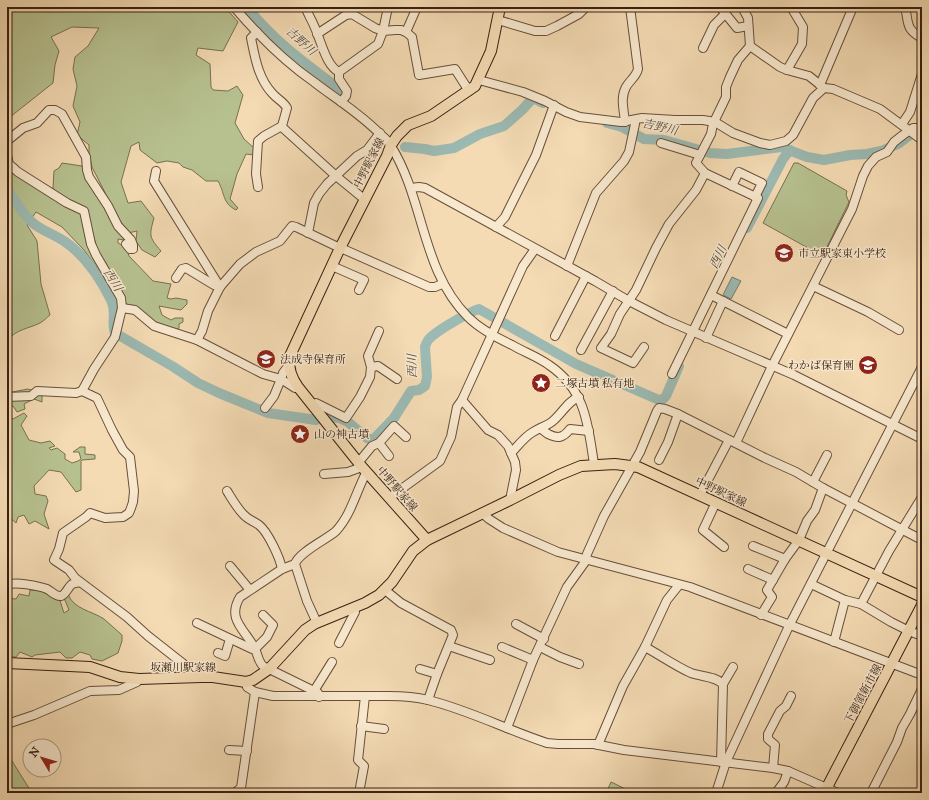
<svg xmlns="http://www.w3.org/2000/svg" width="929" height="800" font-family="'IM FELL Great Primer','Noto Serif JP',serif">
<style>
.green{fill:#b7c190;stroke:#787051}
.water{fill:#9cbab3;stroke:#747c73}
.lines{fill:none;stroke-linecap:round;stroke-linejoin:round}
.river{stroke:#9cbab3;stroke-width:10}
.minor-casing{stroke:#674f3a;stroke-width:10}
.major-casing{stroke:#382012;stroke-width:12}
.minor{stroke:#f8e8ce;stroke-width:8}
.major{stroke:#f4dbb4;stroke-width:10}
.labels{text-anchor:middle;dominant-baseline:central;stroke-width:3;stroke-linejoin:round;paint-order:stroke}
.street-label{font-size:11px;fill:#382012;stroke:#f8e8ce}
.poi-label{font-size:11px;fill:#382012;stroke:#f8e8ce;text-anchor:start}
.water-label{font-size:12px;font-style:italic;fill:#564e42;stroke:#f8e8ce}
</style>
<rect width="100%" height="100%" fill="#f4dbb4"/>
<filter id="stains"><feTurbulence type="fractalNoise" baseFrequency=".005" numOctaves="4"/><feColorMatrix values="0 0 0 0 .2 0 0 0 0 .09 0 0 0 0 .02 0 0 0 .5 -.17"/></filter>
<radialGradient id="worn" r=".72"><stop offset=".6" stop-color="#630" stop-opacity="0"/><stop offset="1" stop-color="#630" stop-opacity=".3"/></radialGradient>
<g class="green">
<path d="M7 7H225L238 22 223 51 198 48 196 55 210 64 211 87 213 90 228 91 237 86 243 95 235 123 244 139 254 148V155L246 154 237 174 230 199 238 208 236 210C222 203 225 193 218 181H206L192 170 183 167 179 163 167 161 157 163 140 150 139 142 131 146 121 182 128 203 141 201 154 218C149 236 149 237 161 251L155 257 142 250 136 241 137 231 128 233 116 214 92 167 89 153V145L77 135 80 122 73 106 77 86 73 69 75 57 88 46 99 28 72 27 51 37 59 51 55 65 53 83 10 117 7 113Z"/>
<path d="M62 163 82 166C93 193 107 213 124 236V240L118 239V243L126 247 129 256 153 281 171 284 167 298 171 299 176 298 187 300V304L181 310 159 306 162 315 171 320 175 318H183V322L179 324V328L177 331 160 327 124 302 106 263 98 251 86 211 73 201 62 198 53 188 54 171 59 168Z"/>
<path d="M794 163H798L847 191 846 195 849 202 824 253 819 250 817 253 763 223Z"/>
<path d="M7 165 82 213 101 265 99 270 83 249 62 227 36 212 27 225 37 241 41 284 50 315C47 317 44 321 40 323 28 329 16 329 7 341Z"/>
<path d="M7 387 12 392 28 389 37 392H42V402L34 399 24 404 25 409 17 412 13 406H8L7 409Z"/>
<path d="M24 413 27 416 21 425 29 440 41 443 50 441 55 446 49 448 51 450 57 448 65 454V459L72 463 78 461 81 459 79 452H73L80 447H85V454L95 455V459L82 460 81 461V490L76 492 61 472 49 470 34 486 35 494 46 496 48 501 44 514 49 529 35 521 29 524 24 515 18 517 16 523 7 515V414L13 419Z"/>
<path d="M30 590 47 591 59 598 64 613 69 610 64 598 68 594C73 609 92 611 104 619 110 624 116 630 122 635V641L118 653 102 661 92 659 90 655 80 652 72 658H66L60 652 35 655 32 657 20 652 16 657H7V598L16 599 19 594 29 596Z"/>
<path d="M7 753 32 793H7Z"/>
<path d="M611 782 634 793H606Z"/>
</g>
<path class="water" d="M732 277 741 281 731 299 723 295Z"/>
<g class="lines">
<g class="river">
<path d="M247 7C273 41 308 65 342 91"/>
<path d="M607 123 622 127 644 139 664 140 710 153 727 154 781 147 807 157 824 160 850 155 867 154 881 151 898 144 915 131H920"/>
<path d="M405 147 425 149 434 151 454 148 480 134 504 126 522 110 533 98 543 103"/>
<path d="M7 189C15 200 22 214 33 223 42 231 54 234 64 241 85 255 100 278 111 300 117 312 111 322 115 333L172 366 198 383 219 393 268 413 316 420 328 417 339 418 348 422 367 438 373 440 394 418 411 391 419 390 425 386 427 377 425 347C426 344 427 341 429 339 436 331 469 312 479 309L576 364 659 400H662L666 396 679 366"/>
<path d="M747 228 783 159 790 150"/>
</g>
<defs>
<g id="minor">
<path d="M234 7C258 35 284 61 314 82 336 99 361 114 381 135 385 138 389 142 391 146 425 201 421 270 468 317 480 329 497 338 512 345 524 352 538 357 549 365 586 390 588 425 594 464"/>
<path d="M305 7C309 16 314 24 317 33 322 45 327 66 339 72"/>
<path d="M720 7 737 28 748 26"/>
<path d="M742 7 748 18 750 46 780 67 787 70 809 76 824 88"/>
<path d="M905 7C909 23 905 29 922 38"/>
<path d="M498 20 535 31H546L557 26 579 14 586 7"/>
<path d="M257 32 251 38C255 57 258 78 272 93 277 99 284 102 287 108L282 126 283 128 336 176 364 199"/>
<path d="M406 32 417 7"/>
<path d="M317 34 346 15 352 14 375 28 383 31 395 30H401L406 32 412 37 419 75 455 69 469 91"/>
<path d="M703 48 714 25 725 14"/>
<path d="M787 70 802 44 803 27 791 7"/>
<path d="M479 80 523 92 545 101 566 112 580 117 621 122 642 118 675 120H703L715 122 733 133 760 143 770 145 786 141 793 135 813 98 824 88 833 89 880 109 922 140"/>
<path d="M820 85 853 7"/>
<path d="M341 102 346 96 347 91 339 79V72L378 44 383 31 388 7"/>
<path d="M625 122C624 110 620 98 626 87 630 80 636 77 638 69L630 7"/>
<path d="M902 124 910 112 922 74"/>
<path d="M7 141 23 128 37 123 49 110H55L62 114 86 157 87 170 89 177 108 206 118 226 131 240 133 245V249H130L126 244"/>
<path d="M661 143 700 155"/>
<path d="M7 155 9 164 18 172 67 203 84 211 91 244 96 255 121 298 122 308 115 337 94 369 82 391 76 393 37 391 31 396 7 397"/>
<path d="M156 171 154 181 220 287"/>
<path d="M732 186 739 172 762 183 755 197"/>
<path d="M258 187 256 174 258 141 264 136 282 126"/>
<path d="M411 188 419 187 425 188 595 281 629 301 666 320 794 375 922 439"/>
<path d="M496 227 505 217 536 155 554 105"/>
<path d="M308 233 314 203 319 194 327 184 357 156 367 150 380 133"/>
<path d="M332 266 364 280 359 290"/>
<path d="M567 266 596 193 624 161 629 152 635 124 634 120"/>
<path d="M176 278 182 269 186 268 214 285 220 287"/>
<path d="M813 286 868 312 899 330"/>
<path d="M711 295 788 334"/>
<path d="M122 308 135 310 154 326 197 340 263 374 281 379 274 396 265 408"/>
<path d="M555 336 586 276"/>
<path d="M706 338 723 301"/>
<path d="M197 340 202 331 208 311 220 287 240 264 256 252 280 241 292 226 296 227 340 248 343 249 429 287H435L442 284"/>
<path d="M644 347 633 363 601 348 611 334 620 314 636 290 656 248 669 224 696 190 705 173 696 163 711 134 713 124 726 97V87L730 77 738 60 750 46"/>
<path d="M581 350 613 291"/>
<path d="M289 365 283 373 281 379 295 388 298 387"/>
<path d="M371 367 378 366 397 379"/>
<path d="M672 374 758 198 705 173"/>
<path d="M82 391 97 398 112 430 123 450 130 457 134 491 133 502 131 508 129 513 123 517 105 518 90 513 86 517 63 533 59 549 54 560 69 570 75 578 127 617 148 636 195 673 196 677"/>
<path d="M462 400 488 430 498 435 508 446 515 462 516 470 510 500"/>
<path d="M312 405 316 403 346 418 360 397 370 377 371 367 368 356 379 331"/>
<path d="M541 428C543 431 545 432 548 434 558 439 563 438 570 429L589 431"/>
<path d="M379 443 389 456"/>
<path d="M736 443 772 366 852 209 863 176 868 166 876 157 887 152 894 142 903 135 913 128H922"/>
<path d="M511 453C518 446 524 437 533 432 540 427 548 426 554 420 563 412 568 401 579 397"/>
<path d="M659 460 668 442 678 414"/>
<path d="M358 463 372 446 379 443 394 426 406 437"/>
<path d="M324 474 348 472 362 467"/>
<path d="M813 482 827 455"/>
<path d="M227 491C232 499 237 508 243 514 248 520 254 521 259 525 268 532 280 558 282 569"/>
<path d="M700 495 729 440"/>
<path d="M389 498 440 461 451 437 457 407 462 400 523 266 535 249"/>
<path d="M716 502 703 530 724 547"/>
<path d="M482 513 489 519 503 528 558 552 690 587 922 675"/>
<path d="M753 546 785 559"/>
<path d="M295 564 282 569 240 597C226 620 246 630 255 649 258 655 258 661 263 666L318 693 319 697"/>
<path d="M230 566 250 590"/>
<path d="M748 569 773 580"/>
<path d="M811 584 845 600"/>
<path d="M7 585C14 581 39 586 47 589 51 591 56 597 61 596 65 595 68 588 71 585 73 583 77 583 80 582"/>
<path d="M385 590 401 603 451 630 453 635 437 674 428 700"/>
<path d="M861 604 889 551 922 497"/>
<path d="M761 615 772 597 767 590 785 559 799 540 807 521 815 510 823 488"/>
<path d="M197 623 252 649H255L267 637 273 625 263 615"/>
<path d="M317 623 307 601 295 564C299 552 326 540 336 531 351 515 356 492 366 473"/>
<path d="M516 624 544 639"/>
<path d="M834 642 845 600 861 604 891 622 909 631 922 636"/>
<path d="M339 643 355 612 354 608"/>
<path d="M449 646 490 660"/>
<path d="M502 647 533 660"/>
<path d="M540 647 560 657 579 664"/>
<path d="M645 647C660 655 675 666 691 673 702 677 715 676 723 684"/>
<path d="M218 653 225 656 230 639"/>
<path d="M420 669 437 674"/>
<path d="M246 682 247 687 255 692 273 696H389C402 696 416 697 428 700 469 710 507 730 547 743L558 744H594L624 750 773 768 788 771 838 793"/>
<path d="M314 691 332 662"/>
<path d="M7 724 34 715 90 691 119 690 137 682 139 679"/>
<path d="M361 726 384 729"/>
<path d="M507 728 533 660 567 587 585 562 587 554 604 516 640 452 657 411 659 408 665 409 678 414 765 458 796 472 823 488 922 540"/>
<path d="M598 745 623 686 645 647 667 600 679 585"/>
<path d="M229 750 247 751"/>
<path d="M721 762 723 684 733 667"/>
<path d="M773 768 775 745 768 739V734L780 711 786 706 791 696"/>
<path d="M234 793 241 788 255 692"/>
<path d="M325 793H331"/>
<path d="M359 793 364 766 358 760 365 696"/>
<path d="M716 793 726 762 789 626 922 367"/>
<path d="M776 793 784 782 788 771"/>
<path d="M871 793 897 742 902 728 910 714 922 689"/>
</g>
<g id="major">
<path d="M427 540 362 467 298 387C291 377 289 370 289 358L340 248 387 156 391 145 397 136 408 125 431 116 475 86 491 51 500 7"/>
<path d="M7 663 90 667 120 677 139 679 201 677H213L246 682 253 680 269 669 305 630 314 624 365 603 379 595 392 582 413 551 427 540 510 500 559 475 581 466 615 464 638 467 922 597"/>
<path d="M824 793 922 605"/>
</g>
</defs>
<use href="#minor" class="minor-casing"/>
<use href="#major" class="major-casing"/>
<use href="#minor" class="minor"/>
<use href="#major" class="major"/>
</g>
<defs>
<symbol id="school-disc" viewBox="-11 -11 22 22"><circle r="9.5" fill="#8f2418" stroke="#f8e8ce"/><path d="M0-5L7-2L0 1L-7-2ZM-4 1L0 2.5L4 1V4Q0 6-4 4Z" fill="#fff"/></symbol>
<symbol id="sight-disc" viewBox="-11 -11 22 22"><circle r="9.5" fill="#8f2418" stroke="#f8e8ce"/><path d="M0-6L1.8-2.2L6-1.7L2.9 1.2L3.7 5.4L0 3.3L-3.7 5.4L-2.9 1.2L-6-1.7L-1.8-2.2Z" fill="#fff"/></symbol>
</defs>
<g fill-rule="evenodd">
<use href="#school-disc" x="773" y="242" width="22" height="22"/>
<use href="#school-disc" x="255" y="348" width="22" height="22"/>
<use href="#school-disc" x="857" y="354" width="22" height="22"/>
<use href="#sight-disc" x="530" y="372" width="22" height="22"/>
<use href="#sight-disc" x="289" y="423" width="22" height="22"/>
</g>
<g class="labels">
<g class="street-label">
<text transform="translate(369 163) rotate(-63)">中野駅家線</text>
<text transform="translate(397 489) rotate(49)">中野駅家線</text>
<text transform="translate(721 492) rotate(25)">中野駅家線</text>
<text x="183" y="667">坂瀬川駅家線</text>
<text transform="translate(863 694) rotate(-62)">下御領新市線</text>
</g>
<g class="poi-label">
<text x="798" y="253">市立駅家東小学校</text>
<text x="280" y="359">法成寺保育所</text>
<text x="854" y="365" text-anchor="end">わかば保育園</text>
<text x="555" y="383">二塚古墳 私有地</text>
<text x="314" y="434">山の神古墳</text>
</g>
<g class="water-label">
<text transform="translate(301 41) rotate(42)">吉野川</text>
<text transform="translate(660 127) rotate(13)">吉野川</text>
<text transform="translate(718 257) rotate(-64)">西川</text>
<text transform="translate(113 280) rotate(58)">西川</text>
<text transform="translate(412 366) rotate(-91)">西川</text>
</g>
</g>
<rect width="929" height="800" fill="none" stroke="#f4dbb4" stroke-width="24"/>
<rect x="8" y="8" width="913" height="784" fill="none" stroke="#382012" stroke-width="2"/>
<rect x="12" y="12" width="905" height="776" fill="none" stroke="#382012"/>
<g transform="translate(42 758) rotate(308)"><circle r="19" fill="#f8e8ce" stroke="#ab9883"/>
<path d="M0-3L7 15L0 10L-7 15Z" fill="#8f2418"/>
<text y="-6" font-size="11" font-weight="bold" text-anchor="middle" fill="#382012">N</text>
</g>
<rect width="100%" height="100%" filter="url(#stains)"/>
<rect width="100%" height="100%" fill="url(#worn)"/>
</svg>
